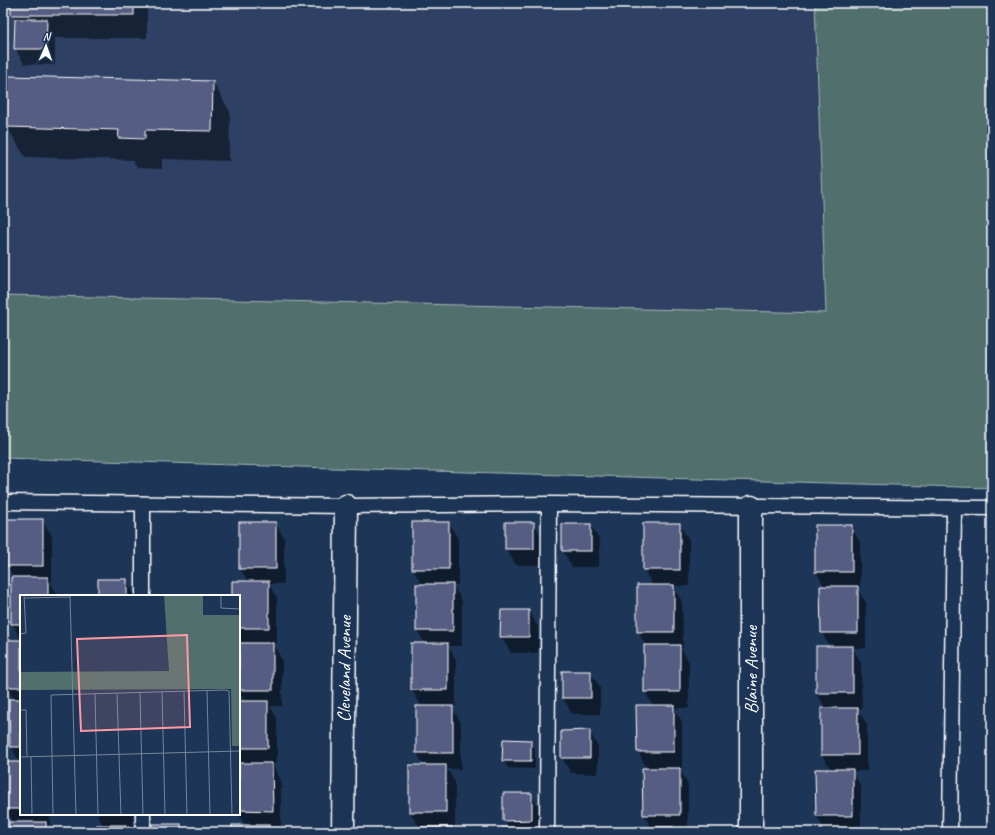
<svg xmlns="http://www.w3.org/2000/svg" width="995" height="835" font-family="Caveat,sans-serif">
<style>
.built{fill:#2e4164}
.green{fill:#516f6d;stroke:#a8b7b6}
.shadow{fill:#0007}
.building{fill:#555d83;stroke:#fff}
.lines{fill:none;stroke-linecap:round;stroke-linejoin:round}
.service-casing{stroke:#fff;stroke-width:17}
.minor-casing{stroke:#fff;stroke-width:25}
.service{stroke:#1d3557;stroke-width:14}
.minor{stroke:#1d3557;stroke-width:22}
.labels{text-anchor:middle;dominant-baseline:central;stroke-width:3;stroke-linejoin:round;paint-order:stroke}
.street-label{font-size:19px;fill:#fff;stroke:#1d3557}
.inset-road{fill:none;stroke:#77869a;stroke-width:1}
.view{fill:#ff9aa2;fill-opacity:0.15;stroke:#ff9aa2;stroke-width:2}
.inset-edge{fill:none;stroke:#fff;stroke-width:2}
</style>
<rect width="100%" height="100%" fill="#1d3557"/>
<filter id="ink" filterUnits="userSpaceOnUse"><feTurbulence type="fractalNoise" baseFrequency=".025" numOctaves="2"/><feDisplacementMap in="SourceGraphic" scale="8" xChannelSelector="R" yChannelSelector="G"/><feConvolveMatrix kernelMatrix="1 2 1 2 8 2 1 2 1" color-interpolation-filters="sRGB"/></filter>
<g filter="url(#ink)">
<path class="built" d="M3 3H815L826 314 3 295Z"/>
<path class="green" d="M815 3H992V488L3 458V295L826 313Z"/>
<g class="shadow">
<path d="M12 3H147V38H55V65L24 64 15 48 16 21 12 15Z"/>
<path d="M9 77 213 82 230 112 229 161 162 159V169L137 168 132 160 25 157 7 127Z"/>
<path d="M42 520 52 536V581H50L57 596H21V639L12 623 14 578 7 566Z"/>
<path d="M275 523 284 538V584H269L277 598V644H273L282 660V706H270L277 718V764H272L281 780V826H268L271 832H233L246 826 239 814V764H242L239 760V702H245L239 692V644H242L239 639V596H233L248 582 240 568Z"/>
<path d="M413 523H449L458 539V585H453L462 601V646H448L456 660V706H451L461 723V769H447L455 782V828H451L454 832H416L420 828 410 812 424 766 417 753 422 707 412 690 425 644 417 630 422 585 413 569Z"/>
<path d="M534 523 543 539V565H516L506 549Z"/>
<path d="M644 524H679L689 540V586H673L682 602 683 648H681L689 662V708H674L682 722V768H679L688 785V830L637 832 651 828 644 815 647 769 638 752 637 706H653L645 692V646H646L638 632 653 586 644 570Z"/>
<path d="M591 525 600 541 599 567H572L563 551Z"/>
<path d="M851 526 860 542V587L857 588 866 603V648H853L861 663 862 709H858L867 725V771H852L861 786V832H821L825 831 817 816 816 770H831L822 755 826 709 817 693V647H830L822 633 825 587 816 572Z"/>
<path d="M126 580 135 596H99Z"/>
<path d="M529 611 538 627V653H511L501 637Z"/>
<path d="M7 641H21V814H50V825H46L51 832H10L13 823 5 809 20 763 11 746 14 700 7 687Z"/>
<path d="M590 672 600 687V714H572L563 698Z"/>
<path d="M589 731 598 747V774L571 773 562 758Z"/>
<path d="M531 741 535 749V769L508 768 503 760Z"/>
<path d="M531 794 540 810V832H503L509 829 504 820Z"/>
<path d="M97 814H133V830H128L129 832H98L103 826Z"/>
<path d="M180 825 184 832H153Z"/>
</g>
<g class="building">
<rect x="11" y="3" width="123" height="12"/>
<path d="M15 19H47L46 49H14Z"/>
<path d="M8 76 213 81 212 131 145 130V139L118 138 119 130 6 127Z"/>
<rect x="6" y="519" width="37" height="47"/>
<rect x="239" y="522" width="37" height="47"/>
<rect x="412" y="522" width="37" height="47"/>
<rect x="505" y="522" width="29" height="27"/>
<rect x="643" y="523" width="37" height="47"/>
<rect x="562" y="524" width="29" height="27"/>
<rect x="815" y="525" width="37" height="47"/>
<path d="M11 577H48V596H21V624H11Z"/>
<rect x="98" y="579" width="29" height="17"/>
<path d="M232 581H269V628H239V596H232Z"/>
<rect x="416" y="584" width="37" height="47"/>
<rect x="637" y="585" width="37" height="47"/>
<path d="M820 586H858V633H821Z"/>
<path d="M501 610H529V637H500Z"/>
<rect x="6" y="640" width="15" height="47"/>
<rect x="239" y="643" width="34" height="47"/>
<rect x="411" y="643" width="37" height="47"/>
<rect x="644" y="645" width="36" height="47"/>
<rect x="816" y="646" width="37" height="47"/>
<rect x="562" y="671" width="29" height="27"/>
<path d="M9 699H21V747H10Z"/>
<rect x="239" y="701" width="29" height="47"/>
<path d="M636 705H674V752H637Z"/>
<rect x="416" y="706" width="37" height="47"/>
<rect x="821" y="708" width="37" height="47"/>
<path d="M590 730V758H561V731Z"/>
<path d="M503 739 531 740V761H502Z"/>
<rect x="4" y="762" width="17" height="47"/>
<path d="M239 763H272L273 811 239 810Z"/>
<rect x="409" y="765" width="37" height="47"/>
<path d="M642 768H680V815H643Z"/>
<path d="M815 769H853V816H816Z"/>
<path d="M503 793H532V820L503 821Z"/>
<rect x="9" y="822" width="37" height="10"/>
<rect x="152" y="824" width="29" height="8"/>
<rect x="97" y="825" width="29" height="7"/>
<rect x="232" y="825" width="37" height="7"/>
<rect x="415" y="827" width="37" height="5"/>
<rect x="636" y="827" width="37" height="5"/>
<rect x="502" y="828" width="29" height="4"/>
<rect x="820" y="830" width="37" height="2"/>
</g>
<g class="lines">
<defs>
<g id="service">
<path d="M3 502 346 506 549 504 992 508"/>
<path d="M143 596V504"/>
<path d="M143 832V814"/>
<path d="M547 832 549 504"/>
<path d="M950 832 954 508"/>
</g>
<g id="minor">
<path d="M751 507V832"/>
<path id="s1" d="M343 832 346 506"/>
</g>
</defs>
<use href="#service" class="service-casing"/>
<use href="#minor" class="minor-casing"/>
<use href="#service" class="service"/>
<use href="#minor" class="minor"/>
</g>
</g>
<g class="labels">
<g class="street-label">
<text stroke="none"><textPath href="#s1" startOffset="163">Cleveland Avenue</textPath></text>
<text transform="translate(751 670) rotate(-90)">Blaine Avenue</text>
</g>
</g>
<g transform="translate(20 595)">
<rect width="220" height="220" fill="#1d3557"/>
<path d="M144 0H183V20H220V151H212L211 94 0 95V77L149 76Z" fill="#516f6d"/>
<path class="inset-road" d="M50 0 56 220M201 0V13L220 14M5 3 50 2M0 39 6 38 4 0M187 96 190 220M142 97 145 220M164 97 167 220M120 98 123 220M75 99 78 220M97 99 101 220M0 115H6L7 162M0 162 220 156M11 162 12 220M33 220 31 100 205 95 209 96 212 220"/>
<path class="view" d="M167 40 170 132 61 136 57 44Z"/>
<rect width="220" height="220" class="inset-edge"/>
</g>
<rect width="995" height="835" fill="none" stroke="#1d3557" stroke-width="16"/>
<rect x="8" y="8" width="979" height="819" fill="none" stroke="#fff" stroke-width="1.5" filter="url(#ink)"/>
<g transform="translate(46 46) rotate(2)" stroke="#1d3557" stroke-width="3" paint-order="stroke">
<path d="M0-3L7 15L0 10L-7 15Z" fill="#ffffff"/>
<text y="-6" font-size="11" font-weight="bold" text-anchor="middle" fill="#ffffff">N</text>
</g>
</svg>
